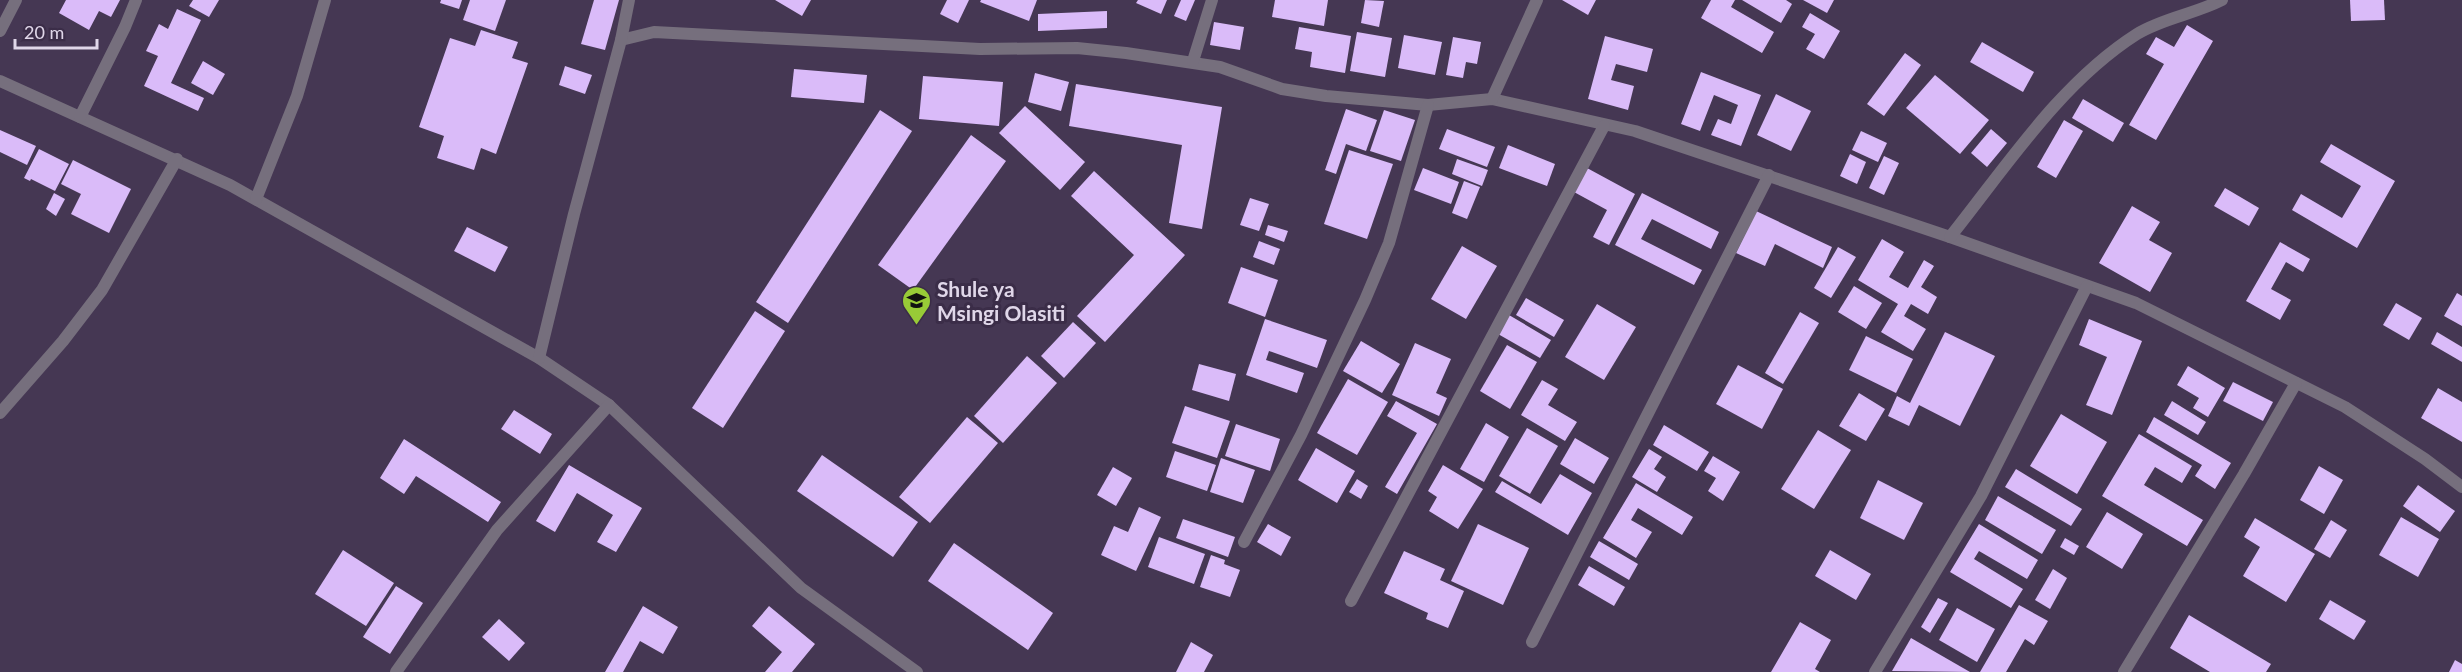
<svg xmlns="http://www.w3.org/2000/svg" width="2462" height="672" font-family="Lato,sans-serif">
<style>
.building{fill:#dabbf9}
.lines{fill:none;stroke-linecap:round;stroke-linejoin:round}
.minor{stroke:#766f7d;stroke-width:12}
.labels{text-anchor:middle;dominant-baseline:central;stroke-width:6;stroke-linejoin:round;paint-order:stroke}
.poi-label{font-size:21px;font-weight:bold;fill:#e0d7e9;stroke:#3b2d48;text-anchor:start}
</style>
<rect width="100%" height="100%" fill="#453753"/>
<g class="building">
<path d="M66 0H120L111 17 99 11 89 30 59 13Z"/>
<path d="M193 0H219L209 17 189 6Z"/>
<path d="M441 0H462L459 9 440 3Z"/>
<path d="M470 0H506L495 31 463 20Z"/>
<path d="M594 0H619L605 50 581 44Z"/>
<path d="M775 0H811L802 16Z"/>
<path d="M947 0H969L958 23 940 14Z"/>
<path d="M981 0H1037L1029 21 980 2Z"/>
<path d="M1138 0H1167L1161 14 1136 3Z"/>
<path d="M1181 0H1195L1186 21 1174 16Z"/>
<path d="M1275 0H1328L1324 26 1272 17Z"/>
<path d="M1365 0 1384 1 1379 27 1361 23Z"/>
<path d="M1562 0H1596L1588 15Z"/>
<path d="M1711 0H1735L1731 7 1774 32 1762 53 1701 18Z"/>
<path d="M1742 0H1786L1792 4 1781 23Z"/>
<path d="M1803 0H1834L1827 13Z"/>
<path d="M2350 0H2384L2385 20 2351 21Z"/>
<path d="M177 9 201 20 171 83 204 98 198 111 144 86 158 56 146 51 159 24 168 29Z"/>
<path d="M1107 11V28L1038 31V14Z"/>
<path d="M1810 13 1840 31 1824 59 1806 49 1815 34 1802 27Z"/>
<path d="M1214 22 1244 27 1240 50 1210 45Z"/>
<path d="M2187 25 2213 41 2156 140 2129 125 2164 64 2146 54 2156 37 2174 47Z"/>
<path d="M1299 27 1351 36 1345 73 1310 67 1312 52 1295 49Z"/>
<path d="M481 30 518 42 512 58 528 63 496 154 481 148 474 170 437 158 444 136 419 127 450 38 475 46Z"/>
<path d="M1357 32 1392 38 1385 77 1350 71Z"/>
<path d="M1404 35 1442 42 1435 75 1398 68Z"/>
<path d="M1605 36 1653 49 1647 72 1616 64 1611 80 1634 86 1628 110 1588 99Z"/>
<path d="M1453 37 1481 42 1477 64 1466 62 1463 78 1446 75Z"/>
<path d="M1982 42 2034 72 2023 92 1970 62Z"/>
<path d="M1905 53 1921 65 1884 116 1867 104Z"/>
<path d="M203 61 225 74 213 95 191 83Z"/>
<path d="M565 66 592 75 585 94 559 85Z"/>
<path d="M794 69 867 75 864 103 791 97Z"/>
<path d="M1701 72 1761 95 1741 146 1711 135 1718 119 1731 124 1738 105 1714 95 1700 131 1681 124Z"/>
<path d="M1035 73 1069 82 1061 111 1028 102Z"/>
<path d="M1935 75 1989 120 1960 154 1906 108Z"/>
<path d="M923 76 1003 82 999 126 919 119Z"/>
<path d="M1076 84 1222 107 1202 229 1169 223 1182 145 1069 126Z"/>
<path d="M1776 94 1811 111 1791 151 1757 135Z"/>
<path d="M2083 99 2124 123 2113 142 2072 118Z"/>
<path d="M1025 106 1085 162 1060 190 999 133Z"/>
<path d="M1346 109 1377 120 1366 151 1346 144 1336 174 1325 170Z"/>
<path d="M880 110 912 131 788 323 756 302Z"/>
<path d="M1384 110 1415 120 1401 161 1370 151Z"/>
<path d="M2064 120 2083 131 2056 178 2037 167Z"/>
<path d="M1447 129 1495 147 1487 167 1439 149Z"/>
<path d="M1991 129 2007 143 1987 167 1971 153Z"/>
<path d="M0 130 36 146 27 165 0 152Z"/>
<path d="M1861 131 1887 143 1878 162 1852 150Z"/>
<path d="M971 135 1006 161 913 290 878 265Z"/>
<path d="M2331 144 2395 181 2357 248 2292 210 2301 194 2342 218 2361 186 2320 162Z"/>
<path d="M1508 145 1555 164 1547 186 1499 168Z"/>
<path d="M39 149 69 164 55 191 31 179 30 181 24 178Z"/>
<path d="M1349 150 1393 164 1367 239 1324 224Z"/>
<path d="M1850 154 1866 162 1857 184 1840 176Z"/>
<path d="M1884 156 1899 163 1884 195 1869 188Z"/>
<path d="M1457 159 1488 170 1482 186 1452 174Z"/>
<path d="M73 160 131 189 109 233 71 214 81 194 61 184Z"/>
<path d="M1423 168 1459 182 1451 204 1414 190Z"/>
<path d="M1587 168 1635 194 1609 245 1593 237 1607 210 1574 192Z"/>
<path d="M1094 171 1185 255 1105 342 1077 316 1134 255 1071 196Z"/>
<path d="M1464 181 1480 187 1467 219 1452 213Z"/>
<path d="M2225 188 2259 208 2249 226 2214 206Z"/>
<path d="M54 193 65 199 56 216 46 209Z"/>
<path d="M1642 193 1719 232 1711 249 1652 219 1641 239 1702 270 1694 285 1615 245Z"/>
<path d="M1250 198 1269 204 1259 231 1240 225Z"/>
<path d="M2132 206 2160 222 2149 240 2172 253 2150 292 2099 263Z"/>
<path d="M1756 211 1832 247 1823 268 1775 244 1765 266 1736 253Z"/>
<path d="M1268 225 1288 231 1284 242 1265 235Z"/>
<path d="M467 227 508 247 495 272 454 251Z"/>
<path d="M1882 239 1904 252 1889 277 1908 288 1924 260 1934 266 1921 287 1937 297 1928 314 1911 304 1904 316 1926 329 1913 351 1881 332 1898 304 1858 280Z"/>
<path d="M1259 241 1280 249 1274 265 1253 257Z"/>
<path d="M2280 242 2310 259 2303 272 2286 262 2271 289 2291 300 2280 320 2246 301Z"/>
<path d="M1462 246 1497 266 1466 319 1431 299Z"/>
<path d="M1838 247 1856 257 1831 298 1814 288Z"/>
<path d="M1241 267 1278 280 1265 317 1228 303Z"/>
<path d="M1854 286 1882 303 1866 329 1838 312Z"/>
<path d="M2457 293 2462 296V326L2444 316Z"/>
<path d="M1526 298 1564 320 1554 337 1516 315Z"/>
<path d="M2396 303 2422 318 2409 340 2383 325Z"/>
<path d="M1597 304 1636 327 1604 380 1565 357Z"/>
<path d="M755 311 785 331 723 428 692 408Z"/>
<path d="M1800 312 1819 323 1783 384 1765 373Z"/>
<path d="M1509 315 1551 340 1540 358 1498 334Z"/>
<path d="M1265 319 1327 340 1317 368 1269 351 1266 360 1304 373 1297 393 1246 375Z"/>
<path d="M2089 319 2142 341 2112 415 2086 405 2107 357 2079 345Z"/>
<path d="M1073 322 1096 343 1064 378 1041 356Z"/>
<path d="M1945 332 1995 356 1960 426 1919 405 1909 426 1888 416 1897 396 1910 403Z"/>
<path d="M2437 332 2462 347V362L2431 344Z"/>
<path d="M1866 336 1913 359 1896 393 1849 370Z"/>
<path d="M1361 341 1400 364 1382 393 1343 371Z"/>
<path d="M1415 343 1451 359 1436 393 1447 398 1439 416 1392 395Z"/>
<path d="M1507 345 1537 362 1510 409 1480 391Z"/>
<path d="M1027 356 1057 383 1003 443 974 416Z"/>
<path d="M1199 364 1236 374 1229 401 1192 390Z"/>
<path d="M1738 365 1783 389 1762 429 1716 404Z"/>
<path d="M2188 366 2225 388 2208 417 2193 408 2199 398 2177 385Z"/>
<path d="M1348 379 1388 402 1357 455 1317 433Z"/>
<path d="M1542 380 1558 389 1548 405 1577 422 1565 441 1521 415Z"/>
<path d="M2233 382 2273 402 2263 421 2223 401Z"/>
<path d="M2438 388 2462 402V442L2421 418Z"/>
<path d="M1859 393 1885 409 1866 441 1839 426Z"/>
<path d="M1396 401 1437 424 1397 494 1385 487 1417 433 1387 416Z"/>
<path d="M2172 401 2206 422 2198 435 2164 415Z"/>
<path d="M1185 406 1230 421 1217 458 1172 443Z"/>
<path d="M514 410 552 434 540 454 501 429Z"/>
<path d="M2061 414 2107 442 2077 494 2030 466Z"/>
<path d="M967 417 998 443 930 523 899 497Z"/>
<path d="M2154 417 2231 463 2215 489 2195 476 2202 465 2146 432Z"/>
<path d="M1486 423 1509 437 1484 482 1460 469Z"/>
<path d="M1236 424 1280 439 1270 471 1225 456Z"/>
<path d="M1664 425 1709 452 1697 471 1653 445Z"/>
<path d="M1527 428 1558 446 1530 494 1499 476Z"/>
<path d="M1818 430 1851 450 1814 509 1781 489Z"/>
<path d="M2139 434 2192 466 2182 483 2155 467 2144 485 2203 520 2187 546 2102 496Z"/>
<path d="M1575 438 1609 458 1594 484 1560 464Z"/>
<path d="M404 439 501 502 488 522 416 476 404 494 380 478Z"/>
<path d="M1316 448 1355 471 1337 503 1298 480Z"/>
<path d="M1649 449 1662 457 1654 469 1666 477 1657 492 1632 477Z"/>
<path d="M1175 451 1216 465 1207 491 1166 477Z"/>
<path d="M822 455 918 522 893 557 797 491Z"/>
<path d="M1713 456 1740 472 1723 501 1708 491 1716 478 1704 471Z"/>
<path d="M1221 458 1255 470 1243 503 1210 492Z"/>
<path d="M569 465 642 508 616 552 597 542 613 515 577 493 555 532 536 521Z"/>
<path d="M1443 465 1483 489 1458 529 1429 511 1437 497 1428 491Z"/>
<path d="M2319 466 2343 480 2324 514 2300 500Z"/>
<path d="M1113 467 1132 478 1116 506 1097 495Z"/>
<path d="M2016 469 2082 509 2071 526 2005 487Z"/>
<path d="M1560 474 1592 493 1568 535 1495 492 1502 481 1541 504Z"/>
<path d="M1357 479 1368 486 1361 499 1349 492Z"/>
<path d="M1878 480 1923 503 1904 540 1860 518Z"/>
<path d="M1636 483 1693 517 1682 535 1638 508 1631 520 1652 532 1636 558 1603 538Z"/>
<path d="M2418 485 2455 511 2440 532 2403 506Z"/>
<path d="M1998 496 2056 530 2042 554 1985 520Z"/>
<path d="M1139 507 1161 517 1136 571 1101 555 1114 526 1128 532Z"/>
<path d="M2107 512 2143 534 2122 569 2086 547Z"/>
<path d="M2401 517 2439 539 2418 577 2379 555Z"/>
<path d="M2255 518 2315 554 2286 602 2243 576 2260 547 2244 537Z"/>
<path d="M1183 519 1235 537 1228 557 1176 538Z"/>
<path d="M2331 520 2347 530 2330 558 2314 549Z"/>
<path d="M1268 524 1291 537 1281 556 1257 542Z"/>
<path d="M1478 524 1529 548 1503 605 1451 581Z"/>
<path d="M1979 524 2038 560 2027 579 1979 551 1974 559 2023 589 2011 608 1950 572Z"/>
<path d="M1159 537 1205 554 1194 584 1148 567Z"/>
<path d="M2065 538 2079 546 2074 555 2060 547Z"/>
<path d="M1599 541 1638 564 1629 580 1590 557Z"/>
<path d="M954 543 1053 613 1028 650 928 581Z"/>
<path d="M343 550 394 583 366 626 315 594Z"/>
<path d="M1830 550 1871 574 1856 600 1815 576Z"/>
<path d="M1404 551 1445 569 1440 580 1464 591 1448 628 1426 619 1428 613 1384 593Z"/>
<path d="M1211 555 1225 560 1224 564 1240 570 1230 597 1200 587Z"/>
<path d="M1589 566 1625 587 1614 606 1578 585Z"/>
<path d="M2053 569 2067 578 2050 609 2035 600Z"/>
<path d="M396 586 423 603 390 654 363 637Z"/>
<path d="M1938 598 1948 603 1930 633 1921 627Z"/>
<path d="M2330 600 2366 621 2354 640 2319 619Z"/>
<path d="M2019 605 2048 621 2034 645 2025 639 2006 672H1980Z"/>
<path d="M643 606 678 627 663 654 640 641 623 672H605Z"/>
<path d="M769 606 815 644 792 672H765L782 652 752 626Z"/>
<path d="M1957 608 1995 629 1977 662 1939 640Z"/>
<path d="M2189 615 2271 664 2266 672H2210L2170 648Z"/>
<path d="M499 619 525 643 509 661 482 637Z"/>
<path d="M1800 622 1831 640 1815 669 1820 672H1771Z"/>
<path d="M1911 638 1970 672 1892 671Z"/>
<path d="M1191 642 1213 655 1204 672H1176Z"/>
<path d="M2455 660 2462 664V672H2449Z"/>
</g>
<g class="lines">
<g class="minor">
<path d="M0 31 16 0"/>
<path d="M621 40 654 32 980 49 1077 48 1126 53 1220 67 1282 89 1326 96 1428 105 1492 99 1635 131 1950 237 2136 303 2345 407 2425 459 2462 487"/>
<path d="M1193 61 1212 0"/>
<path d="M0 81 230 185 539 358 609 405 801 588 917 672"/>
<path d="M1492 99 1537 0"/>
<path d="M80 117 125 27 136 0"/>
<path d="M256 199 297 96 325 0"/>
<path d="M1950 237C2006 167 2060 83 2137 34 2163 18 2195 14 2222 0"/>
<path d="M539 358 574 214 621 40 629 0"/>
<path d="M0 413 63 341 102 290 177 159"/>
<path d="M1244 542 1301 435 1365 300 1389 243 1428 105"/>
<path d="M1351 601 1604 126"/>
<path d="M1532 642 1769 175"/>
<path d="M396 672 497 530 609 405"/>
<path d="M1875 672 1981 496 2087 286"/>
<path d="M2124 672 2244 474 2296 383"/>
</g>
</g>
<defs>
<symbol id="school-pin" viewBox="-11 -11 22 30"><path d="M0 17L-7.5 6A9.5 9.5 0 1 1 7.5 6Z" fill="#98cb37" stroke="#3b2d48"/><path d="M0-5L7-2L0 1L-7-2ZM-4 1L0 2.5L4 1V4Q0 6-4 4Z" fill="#111"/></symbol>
</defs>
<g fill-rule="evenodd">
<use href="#school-pin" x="900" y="284" width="33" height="45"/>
</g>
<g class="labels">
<g class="poi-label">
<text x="937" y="288">Shule ya<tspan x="937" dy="24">Msingi Olasiti</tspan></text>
</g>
</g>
<path d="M15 39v9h82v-9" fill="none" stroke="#e0d7e9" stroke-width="3"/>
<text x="24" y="39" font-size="18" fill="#e0d7e9" stroke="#3b2d48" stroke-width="4.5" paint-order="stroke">20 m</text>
</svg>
